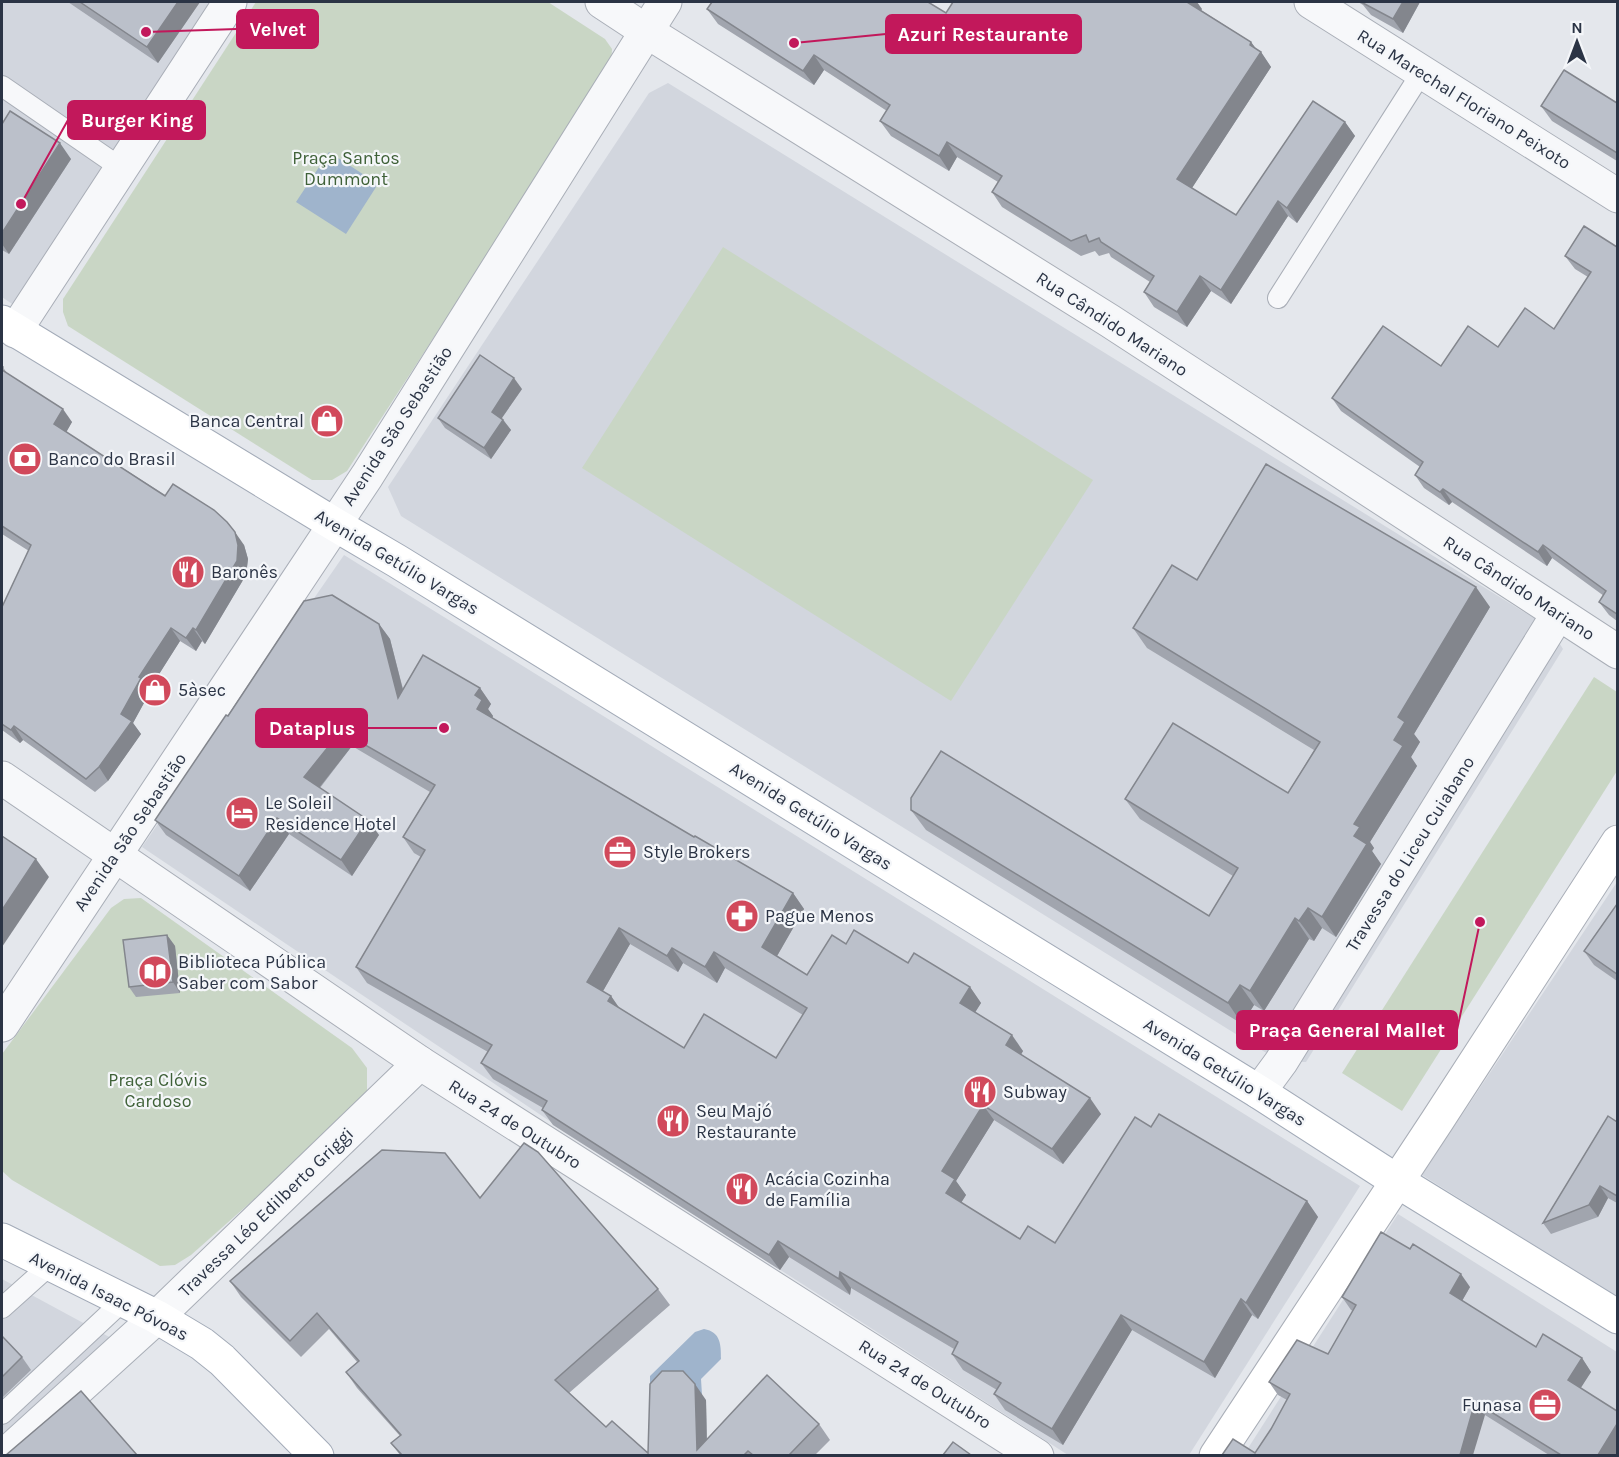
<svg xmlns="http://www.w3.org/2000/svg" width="1619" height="1457" font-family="Karla,sans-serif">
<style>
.built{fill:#d2d6de}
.green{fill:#c9d6c5}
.water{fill:#9fb4cc}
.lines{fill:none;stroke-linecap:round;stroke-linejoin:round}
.service-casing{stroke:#a9aeb7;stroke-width:22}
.minor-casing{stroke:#a9aeb7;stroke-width:35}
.tertiary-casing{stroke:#a9aeb7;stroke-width:35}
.secondary-casing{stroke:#a9aeb7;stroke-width:35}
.primary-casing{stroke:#a3abb8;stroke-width:35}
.service{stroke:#f7f8fa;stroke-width:20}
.minor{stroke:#f7f8fa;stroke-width:33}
.tertiary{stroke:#f7f8fa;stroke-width:33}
.secondary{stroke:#fff;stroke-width:33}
.primary{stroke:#fff;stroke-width:33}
.wall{fill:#a1a5ae;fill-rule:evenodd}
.shaded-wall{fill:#83868d}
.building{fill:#bbc0ca;stroke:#83868d;stroke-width:1.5;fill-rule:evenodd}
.labels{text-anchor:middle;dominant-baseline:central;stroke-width:4.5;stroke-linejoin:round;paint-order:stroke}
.street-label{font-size:18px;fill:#2b3445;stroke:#f4f6f9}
.park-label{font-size:18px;fill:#3f6138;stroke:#f4f6f9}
.poi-label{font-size:18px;fill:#2b3445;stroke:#f4f6f9;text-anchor:start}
.leader{fill:none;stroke:#c2185b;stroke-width:2}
.callout-dot{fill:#c2185b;stroke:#f4f6f9;stroke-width:2}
.callout{fill:#c2185b;stroke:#c2185b;stroke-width:2}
.callout-label{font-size:20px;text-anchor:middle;font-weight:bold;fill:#fff}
</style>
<rect width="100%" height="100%" fill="#e4e7ec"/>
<g class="built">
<path d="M2 2H220L15 306 2 297Z"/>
<path d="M668 83 1550 628 1563 649 1306 1062H1281L401 516 388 487 649 93Z"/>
<path d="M344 555 1360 1186 1189 1455H1068L563 1130 142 847Z"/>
<path d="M1617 882V1297L1422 1175Z"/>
<path d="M1398 1214 1617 1352V1455L1243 1456Z"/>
<path d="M2 1279 124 1345 2 1448Z"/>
</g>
<g class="green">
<path d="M256 2H548L605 39 612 49 611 65 347 471 332 480H312L68 326 63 312V299Z"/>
<path d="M723 247 1093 480 951 701 582 468Z"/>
<path d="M1594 677 1617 692V771L1402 1111 1342 1073Z"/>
<path d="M141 898 352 1048 367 1068V1092L346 1118 191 1255 175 1265 160 1266 12 1180 2 1171V1054L111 908 124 899Z"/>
</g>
<g class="water">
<path d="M329 152 378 184 346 234 296 202Z"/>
<path d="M704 1329C721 1332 721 1345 721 1359L701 1379 702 1395 650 1390V1376L695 1332Z"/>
</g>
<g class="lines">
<defs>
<g id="service">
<path d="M2 86 121 168"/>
<path d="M1278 298 1422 72"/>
<path d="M2 1308 50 1265"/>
<path d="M2 1414 123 1301"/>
</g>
<g id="minor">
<path d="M602 2 646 31 1110 321 1618 652"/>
<path d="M1311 2 1618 196"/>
<path d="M15 331 230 2"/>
<path d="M2 778 420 1063 1037 1456"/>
<path d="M1259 1092 1281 1062 1558 614"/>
<path d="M4 1456 157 1317 420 1063"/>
</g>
<path id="tertiary" d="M2 1025 367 476 665 2"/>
<path id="secondary" d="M1216 1456 1437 1121 1618 842"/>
<g id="primary">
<path d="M2 322 334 524 397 561 1259 1092 1397 1181 1618 1317"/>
<path d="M2 1240 157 1317 202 1344 222 1360 317 1456"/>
</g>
</defs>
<use href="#service" class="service-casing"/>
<use href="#minor" class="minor-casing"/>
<use href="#tertiary" class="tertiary-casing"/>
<use href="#secondary" class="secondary-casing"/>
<use href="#primary" class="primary-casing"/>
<use href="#service" class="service"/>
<use href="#minor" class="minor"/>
<use href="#tertiary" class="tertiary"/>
<use href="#secondary" class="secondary"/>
<use href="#primary" class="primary"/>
</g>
<g class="wall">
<path d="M68 2H200L158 63Z"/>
<path d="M1358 2H1420L1403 33 1371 15 1363 5Z"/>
<path d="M707 9 946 13 1202 9 1201 10 1251 42 1256 49 1261 52 1271 67 1192 188 1236 215 1345 122 1355 136 1297 223 1288 216 1231 304 1211 291 1187 327 1154 307 1144 292 1150 282 1111 257 1109 253 1099 256 1095 251 1081 256 1002 207 992 192 998 182 957 157 949 171 891 136 880 121 887 111 824 70 814 85 718 24Z"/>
<path d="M1617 103V161L1552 121 1541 106Z"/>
<path d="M2 124 71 159 9 254 2 250Z"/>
<path d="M1617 247V621L1609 615 1599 602 1604 596 1552 558 1547 566 1452 502 1449 505 1424 488 1415 475 1420 467 1341 411 1332 398 1441 366 1554 329 1588 277 1575 269 1565 256Z"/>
<path d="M2 366 7 373 72 422 66 432 244 545 248 559 246 575 205 644 202 641 196 651 180 641 149 690 150 692 133 723 141 734 108 781 95 792 23 740 20 743 2 730V607L29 551 2 534Z"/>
<path d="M522 389 502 418 511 430 491 459 445 428 438 418Z"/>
<path d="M1197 580 1490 607 1414 734 1420 742 1411 757 1417 766 1370 842 1374 848 1372 851 1381 864 1336 937 1322 928 1314 941 1309 939 1264 1011 1254 1005 1242 1024 926 830 911 810 1209 916 1233 876 1140 819 1125 799 1288 793 1314 750 1147 648 1133 628Z"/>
<path d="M379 624 390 639 403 689 480 688 491 704 488 709 493 716 492 718 694 837 793 893 804 909 777 956 807 975 846 944 908 963 970 987 981 1003 975 1012 1023 1051 1021 1054 1101 1114 1063 1164 994 1120 956 1181 966 1195 961 1203 1020 1239 1055 1243 1151 1127 1307 1201 1318 1217 1258 1319 1252 1315 1215 1378 1132 1330 1063 1445 1005 1410 994 1394 997 1390 963 1370 952 1354 954 1349 851 1288 850 1295 789 1257 780 1270 553 1125 542 1110 543 1108 493 1079 481 1063 488 1052 367 983 356 967 421 857 414 853 403 837 430 792 352 746 320 788 379 835 352 876 289 834 250 891 166 835 155 820 228 716ZM630 944 678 972 683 963 717 983 725 968 803 1015 776 1058 684 1048 620 1009 611 996 603 991Z"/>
<path d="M1617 904V981L1594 965 1584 951Z"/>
<path d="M167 935 175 946 180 993 136 997 129 987Z"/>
<path d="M1617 1122V1203L1608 1198 1598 1217 1551 1234 1543 1223Z"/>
<path d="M480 1198 658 1289 670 1305 569 1393 606 1427 648 1453 706 1400 707 1439 819 1424 830 1440 815 1455H400L391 1443 400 1436 357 1388 346 1372 357 1362 329 1329 301 1357 241 1297 230 1281Z"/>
<path d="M1470 1287 1462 1301 1536 1347 1582 1358 1591 1372 1580 1388 1617 1452 1616 1455H1549L1485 1415 1255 1453 1271 1429 1287 1400 1278 1395 1269 1382 1328 1354 1353 1311 1351 1310 1342 1297Z"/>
<path d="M2 1336 22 1357 31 1370 2 1398Z"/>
</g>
<g class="shaded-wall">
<path d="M178 2H200L158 63 147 47Z"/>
<path d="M1187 2H1197L1202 9 1197 16Z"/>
<path d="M1403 2H1420L1403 33 1393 19Z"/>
<path d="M1251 42 1260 54 1261 52 1271 67 1188 194 1177 179Z"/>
<path d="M814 55 824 70 814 85 803 71Z"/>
<path d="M1345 122 1355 136 1297 223 1287 208Z"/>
<path d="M947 142 957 157 949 171 939 156Z"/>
<path d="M60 143 71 159 9 254 2 244V233Z"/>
<path d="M1278 201 1288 216 1231 304 1221 290Z"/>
<path d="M1200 276 1211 291 1187 327 1177 312Z"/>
<path d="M514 378 522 389 499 422 492 412Z"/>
<path d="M63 409 72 422 63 438 54 424Z"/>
<path d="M503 420 511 430 491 459 484 448Z"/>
<path d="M1443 489 1452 502 1449 505 1440 492Z"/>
<path d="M235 532 244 545 248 559 246 575 205 644 196 630Z"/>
<path d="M1543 545 1552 558 1547 566 1538 552Z"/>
<path d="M1476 587 1490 607 1414 734 1420 742 1411 757 1417 766 1370 842 1374 848 1372 851 1381 864 1336 937 1322 917 1354 836V824L1394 740 1398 717Z"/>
<path d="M379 624 390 639 409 714 398 698Z"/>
<path d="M171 628 180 641 149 690 150 692 133 723 141 734 108 781 99 767 121 714 139 677Z"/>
<path d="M193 628 202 641 196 651 186 638Z"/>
<path d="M480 688 491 704 488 709 493 716 488 725 477 709 475 695Z"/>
<path d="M14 726 23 740 20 743 11 730Z"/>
<path d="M341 731 352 746 315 793 304 777Z"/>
<path d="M277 818 289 834 250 891 239 876Z"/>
<path d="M368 820 379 835 352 876 341 860Z"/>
<path d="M36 859 49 877 2 947V910Z"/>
<path d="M793 893 804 909 773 963 762 947Z"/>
<path d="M1308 908 1322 928 1314 941 1299 921Z"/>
<path d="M1295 918 1309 939 1264 1011 1250 991Z"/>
<path d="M619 928 630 944 599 998 587 982Z"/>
<path d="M167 935 175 946 180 993 173 982Z"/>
<path d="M672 948 683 963 678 972 667 956Z"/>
<path d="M714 952 725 968 717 983 705 967Z"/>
<path d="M1240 985 1254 1005 1242 1024 1228 1003Z"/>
<path d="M970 987 981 1003 971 1019 960 1003Z"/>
<path d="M611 996 622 1012 608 1001Z"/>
<path d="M1012 1035 1023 1051 1018 1060 1006 1045Z"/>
<path d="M1090 1098 1101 1114 1063 1164 1052 1149Z"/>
<path d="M983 1105 994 1120 956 1181 966 1195 957 1209 946 1193 942 1171Z"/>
<path d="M1600 1186 1608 1198 1598 1217 1589 1205Z"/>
<path d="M1307 1201 1318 1217 1258 1319 1246 1303Z"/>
<path d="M778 1241 789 1257 780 1270 769 1255Z"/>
<path d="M840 1272 851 1288 850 1295 839 1279Z"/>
<path d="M1461 1274 1470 1287 1459 1306 1450 1293Z"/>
<path d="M1241 1299 1252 1315 1215 1378 1204 1362Z"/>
<path d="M1121 1315 1132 1330 1063 1445 1052 1429Z"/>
<path d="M1582 1358 1591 1372 1577 1394 1568 1380Z"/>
<path d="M695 1384 706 1400 707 1455 697 1450Z"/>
<path d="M1475 1402 1485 1415 1473 1455H1460Z"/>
<path d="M1617 1424V1452L1616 1455H1598Z"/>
</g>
<g class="building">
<path d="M80 2H178L147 47Z"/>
<path d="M712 2H928L946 13 953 2H1187L1251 42 1250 45 1261 52 1177 179 1236 215 1313 101 1345 122 1287 208 1278 201 1221 290 1200 276 1177 312 1144 292 1154 276 1101 242 1099 238 1089 242 1086 235 1071 241 992 192 1002 176 947 142 939 156 880 121 890 105 814 55 803 71 707 9Z"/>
<path d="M1361 2H1403L1393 19Z"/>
<path d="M1564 70 1617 103V153L1541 106Z"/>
<path d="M10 111 60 143 2 233V124Z"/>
<path d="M1584 226 1617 247V614L1599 602 1606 591 1543 545 1538 552 1443 489 1440 492 1415 475 1423 462 1332 398 1383 326 1441 366 1468 326 1498 347 1525 308 1554 329 1591 272 1565 256Z"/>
<path d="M480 355 514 378 492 412 503 420 484 448 438 418Z"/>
<path d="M2 366 3 367 2 370 63 409 54 424 165 496 173 484 214 510 227 522 235 532 238 545 237 561 196 630 193 628 186 638 171 628 139 677 141 678 121 714 132 721 99 767 86 779 14 726 11 730 2 724V607L31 545 2 526Z"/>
<path d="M1266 464 1476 587 1398 717 1405 722 1394 740 1403 746 1354 824 1360 827 1354 836 1367 844 1322 917 1308 908 1299 921 1295 918 1250 991 1240 985 1228 1003 911 810V798L941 751 1209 916 1238 868 1125 799 1173 723 1288 793 1320 742 1133 628 1172 565 1197 580Z"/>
<path d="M332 595 379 624 398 698 423 655 480 688 475 695 482 700 477 709 694 837 695 836 793 893 762 947 807 975 832 935 846 944 854 930 908 963 914 953 970 987 960 1003 1012 1035 1006 1045 1090 1098 1052 1149 983 1105 942 1171 955 1179 946 1193 1020 1239 1028 1226 1055 1243 1135 1117 1151 1127 1159 1114 1307 1201 1246 1303 1241 1299 1204 1362 1121 1315 1052 1429 994 1394 1001 1383 952 1354 958 1342 840 1272 839 1279 778 1241 769 1255 542 1110 547 1101 481 1063 492 1045 356 967 425 850 403 837 435 785 341 731 304 777 368 820 341 860 277 818 239 876 155 820 226 715 228 716 304 601ZM619 928 667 956 672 948 705 967 714 952 807 1008 776 1058 704 1014 684 1048 608 1001 611 996 587 982Z"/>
<path d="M2 836 36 859 2 910Z"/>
<path d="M1617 904V974L1584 951Z"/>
<path d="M167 935 173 982 129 987 123 940Z"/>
<path d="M1608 1116 1617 1122V1196L1600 1186 1589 1205 1543 1223Z"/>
<path d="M524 1143 538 1152 658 1289 555 1380 606 1427 612 1421 648 1453 650 1384 662 1371H683L695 1384 697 1450 767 1375 819 1424 789 1455H753L748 1451 744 1455H402L391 1443 401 1435 346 1372 359 1361 317 1313 290 1341 230 1281 382 1150 445 1153 480 1198Z"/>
<path d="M1381 1232 1410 1249 1413 1244 1461 1274 1450 1293 1536 1347 1543 1334 1582 1358 1568 1380 1617 1411V1424L1598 1455H1561L1475 1402 1460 1455H1222L1233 1439 1255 1453 1271 1429 1290 1394 1269 1382 1297 1340 1328 1354 1356 1305 1342 1297Z"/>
<path d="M2 1336 22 1357 2 1377Z"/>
<path d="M81 1391 137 1455H6Z"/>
<path d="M953 1442 971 1455H943Z"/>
</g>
<defs>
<symbol id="shop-disc" viewBox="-11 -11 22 22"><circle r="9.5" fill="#d1495b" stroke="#f4f6f9"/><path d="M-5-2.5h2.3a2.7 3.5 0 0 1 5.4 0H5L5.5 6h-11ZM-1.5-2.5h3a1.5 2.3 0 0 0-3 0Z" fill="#fff"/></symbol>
<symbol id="bank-disc" viewBox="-11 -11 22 22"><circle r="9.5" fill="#d1495b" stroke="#f4f6f9"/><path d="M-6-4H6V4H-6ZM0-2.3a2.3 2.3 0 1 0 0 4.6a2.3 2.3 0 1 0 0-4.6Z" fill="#fff"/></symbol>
<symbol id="restaurant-disc" viewBox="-11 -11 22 22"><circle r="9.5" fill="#d1495b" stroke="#f4f6f9"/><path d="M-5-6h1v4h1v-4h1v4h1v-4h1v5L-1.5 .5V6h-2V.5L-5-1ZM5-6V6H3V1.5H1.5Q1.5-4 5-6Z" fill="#fff"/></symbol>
<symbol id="hotel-disc" viewBox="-11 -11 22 22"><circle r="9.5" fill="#d1495b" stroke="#f4f6f9"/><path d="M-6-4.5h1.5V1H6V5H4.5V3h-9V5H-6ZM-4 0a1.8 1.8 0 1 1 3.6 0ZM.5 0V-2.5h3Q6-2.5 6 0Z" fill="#fff"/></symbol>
<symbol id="office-disc" viewBox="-11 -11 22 22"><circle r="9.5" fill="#d1495b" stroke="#f4f6f9"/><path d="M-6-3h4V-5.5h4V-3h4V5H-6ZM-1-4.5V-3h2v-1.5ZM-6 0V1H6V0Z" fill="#fff"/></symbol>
<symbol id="pharmacy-disc" viewBox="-11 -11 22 22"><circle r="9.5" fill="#d1495b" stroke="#f4f6f9"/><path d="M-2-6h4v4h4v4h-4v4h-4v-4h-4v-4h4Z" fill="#fff"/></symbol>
<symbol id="library-disc" viewBox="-11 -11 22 22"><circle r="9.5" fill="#d1495b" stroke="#f4f6f9"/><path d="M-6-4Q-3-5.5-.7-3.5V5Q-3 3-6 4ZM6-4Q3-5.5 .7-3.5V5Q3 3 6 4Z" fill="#fff"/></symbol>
</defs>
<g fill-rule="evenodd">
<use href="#shop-disc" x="308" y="402" width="38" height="38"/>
<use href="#bank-disc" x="6" y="440" width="38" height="38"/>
<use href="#restaurant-disc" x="169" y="553" width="38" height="38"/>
<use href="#shop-disc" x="136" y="671" width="38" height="38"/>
<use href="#hotel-disc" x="223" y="794" width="38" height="38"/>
<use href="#office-disc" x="601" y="833" width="38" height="38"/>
<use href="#pharmacy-disc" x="723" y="897" width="38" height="38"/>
<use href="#library-disc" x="136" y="953" width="38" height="38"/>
<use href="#restaurant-disc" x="961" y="1073" width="38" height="38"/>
<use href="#restaurant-disc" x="654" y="1102" width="38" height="38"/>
<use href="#restaurant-disc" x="723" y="1170" width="38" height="38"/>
<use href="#office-disc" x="1526" y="1386" width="38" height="38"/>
</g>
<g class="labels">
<g class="street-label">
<text transform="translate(1464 99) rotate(32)">Rua Marechal Floriano Peixoto</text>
<text transform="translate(1112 324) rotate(33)">Rua Cândido Mariano</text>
<text transform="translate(397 426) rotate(-57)">Avenida São Sebastião</text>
<text transform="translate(397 562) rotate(31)">Avenida Getúlio Vargas</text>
<text transform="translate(1519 588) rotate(33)">Rua Cândido Mariano</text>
<text transform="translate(811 816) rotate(32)">Avenida Getúlio Vargas</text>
<text transform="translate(130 832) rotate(-56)">Avenida São Sebastião</text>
<text transform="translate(1410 854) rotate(-58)">Travessa do Liceu Cuiabano</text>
<text transform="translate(1225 1072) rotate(32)">Avenida Getúlio Vargas</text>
<text transform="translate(515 1124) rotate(32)">Rua 24 de Outubro</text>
<text transform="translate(266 1212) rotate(-44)">Travessa Léo Edilberto Griggi</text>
<text transform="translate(109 1296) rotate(27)">Avenida Isaac Póvoas</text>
<text transform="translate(925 1384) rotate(32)">Rua 24 de Outubro</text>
</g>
<g class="park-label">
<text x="346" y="158">Praça Santos<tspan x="346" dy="21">Dummont</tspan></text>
<text x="158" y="1080">Praça Clóvis<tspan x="158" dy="21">Cardoso</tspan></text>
</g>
<g class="poi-label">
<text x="304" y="421" text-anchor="end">Banca Central</text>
<text x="48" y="459">Banco do Brasil</text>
<text x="211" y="572">Baronês</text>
<text x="178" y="690">5àsec</text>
<text x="265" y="803">Le Soleil<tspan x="265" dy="21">Residence Hotel</tspan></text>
<text x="643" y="852">Style Brokers</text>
<text x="765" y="916">Pague Menos</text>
<text x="178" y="962">Biblioteca Pública<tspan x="178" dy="21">Saber com Sabor</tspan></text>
<text x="1003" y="1092">Subway</text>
<text x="696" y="1111">Seu Majó<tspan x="696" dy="21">Restaurante</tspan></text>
<text x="765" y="1179">Acácia Cozinha<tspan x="765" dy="21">de Família</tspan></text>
<text x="1522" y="1405" text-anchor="end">Funasa</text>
</g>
</g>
<path class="leader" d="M146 32L237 29M794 43L886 34M21 204L68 120M444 728L367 728M1480 922L1457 1030"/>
<g class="callout-dot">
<circle cx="146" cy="32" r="6"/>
<circle cx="794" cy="43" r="6"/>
<circle cx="21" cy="204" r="6"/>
<circle cx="444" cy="728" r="6"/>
<circle cx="1480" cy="922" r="6"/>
</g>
<g class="callout">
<rect x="237" y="10" width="81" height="38" rx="6"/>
<rect x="886" y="15" width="195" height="38" rx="6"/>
<rect x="68" y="101" width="137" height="38" rx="6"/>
<rect x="256" y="709" width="111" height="38" rx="6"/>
<rect x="1237" y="1011" width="220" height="38" rx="6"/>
</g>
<g class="callout-label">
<text x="278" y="36">Velvet</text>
<text x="983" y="41">Azuri Restaurante</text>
<text x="137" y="127">Burger King</text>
<text x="312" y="735">Dataplus</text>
<text x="1347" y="1037">Praça General Mallet</text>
</g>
<rect width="1619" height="1457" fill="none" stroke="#2b3445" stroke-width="6"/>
<g transform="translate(1577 42)" stroke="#f4f6f9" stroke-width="4.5" paint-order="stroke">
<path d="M0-4.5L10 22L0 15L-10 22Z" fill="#2b3445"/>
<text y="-9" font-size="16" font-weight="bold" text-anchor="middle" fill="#2b3445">N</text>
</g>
</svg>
